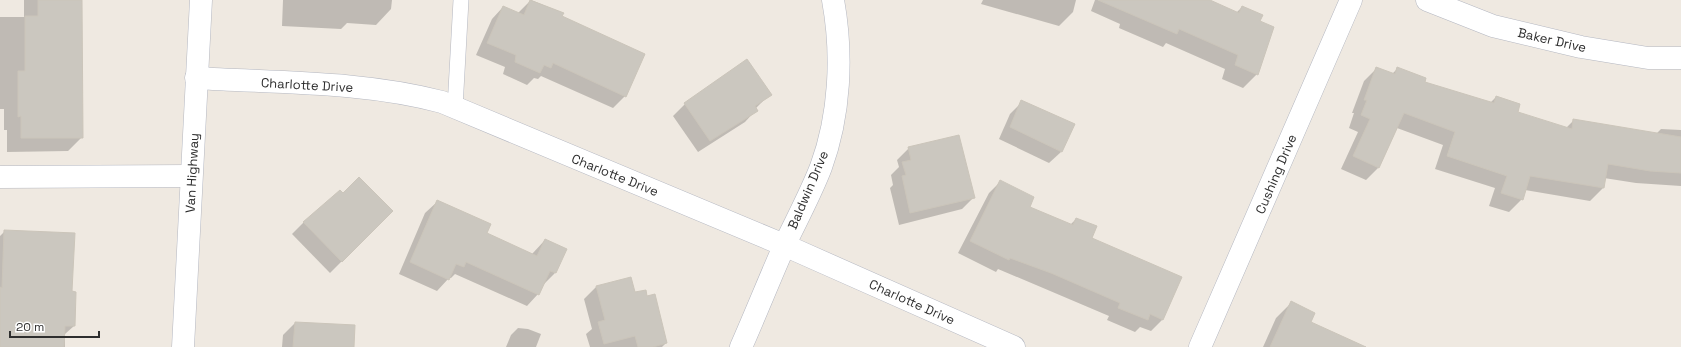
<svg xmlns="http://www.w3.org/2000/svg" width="1681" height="347" font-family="'Space Grotesk',sans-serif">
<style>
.shadow{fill:#0003}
.building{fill:#cbc7bf;stroke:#cbc5ba}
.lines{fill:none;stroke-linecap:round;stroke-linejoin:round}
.service-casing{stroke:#b4b7c1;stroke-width:16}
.minor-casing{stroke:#b4b7c1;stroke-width:23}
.secondary-casing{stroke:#b4b7c1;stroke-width:23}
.service{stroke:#fff;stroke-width:15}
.minor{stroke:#fff;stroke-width:22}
.secondary{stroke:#fff;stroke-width:22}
.labels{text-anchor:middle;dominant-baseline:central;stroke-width:3;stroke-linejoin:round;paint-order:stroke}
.street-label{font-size:13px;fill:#2e2e2e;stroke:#fff}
</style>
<rect width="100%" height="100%" fill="#efe9e1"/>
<g class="shadow">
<path d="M24 0H81L82 137 68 151 7 152V130H4V109H0V17H24Z"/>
<path d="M283 0H392L391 9 376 25 347 23 341 29 282 26Z"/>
<path d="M531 0 563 13 561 17 625 96 613 108 541 76 538 79 534 78 527 85 503 74 505 67 476 55 492 19 503 7 518 13Z"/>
<path d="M983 0H1076L1073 12 1059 26 981 4Z"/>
<path d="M1095 0H1207L1236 13 1242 7 1258 22 1257 74 1243 88 1222 79 1225 69 1166 43 1163 47 1119 28 1120 24 1091 11Z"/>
<path d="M747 60 770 94 755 109 756 110 745 122 698 152 673 116 685 104Z"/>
<path d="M1377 68 1392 74 1397 69 1423 83 1490 103 1496 97 1517 113 1565 129 1574 120 1656 134 1661 129 1681 130V186L1636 183 1604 178 1603 188 1590 201 1525 190 1522 199 1509 212 1489 206 1495 188 1435 169 1443 145 1397 128 1379 167 1366 180 1341 169 1358 132 1349 128 1354 113H1352L1364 81Z"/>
<path d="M1022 102 1061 152 1049 163 999 139 1010 114Z"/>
<path d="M909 148 974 197 962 209 899 225 890 188 893 185 891 175 899 167 897 160Z"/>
<path d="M1001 181 1028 208 1070 225 1076 219 1163 319 1151 331 1140 327 1135 332 1107 320 1109 316 998 269 996 272 958 253 989 193Z"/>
<path d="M343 195 392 211 330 273 292 234 304 222Z"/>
<path d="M437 202 486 234 532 254 545 240 566 249 555 273 543 285 538 294 527 306 455 274 451 278H449L437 291 399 274 425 213Z"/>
<path d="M5 231 71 292 74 326 65 334V347H0V236Z"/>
<path d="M630 278 634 293 666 343 662 347H590L586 334 592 329 584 299 596 287Z"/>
<path d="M1291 303 1310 322 1347 347H1263L1276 318Z"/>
<path d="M295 323 353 347H282L283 335Z"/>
<path d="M518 328 528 329 541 334 536 347H506L511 335Z"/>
</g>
<g class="building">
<path d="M38 0H82L83 138H21V116L18 117V71H25V16H38Z"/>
<path d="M530 0 564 13 562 16 645 54 626 97 553 63 551 68 544 65 540 73 515 62 516 55 487 43 503 6 524 15Z"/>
<path d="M1098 0H1210L1239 13 1242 6 1263 15 1260 21 1274 27 1258 75 1235 65 1238 55 1179 29 1177 34Z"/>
<path d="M747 59 772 95 755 106 758 111 710 141 684 103Z"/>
<path d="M1376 67 1395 74 1397 67 1426 78 1425 82 1494 103 1496 96 1520 104 1518 112 1572 129 1573 119 1681 137V173L1650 171 1608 164 1604 188 1530 176 1523 200 1501 193 1507 176 1447 156 1455 132 1404 113 1379 168 1353 156 1370 119 1361 115 1367 100H1364Z"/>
<path d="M1021 100 1075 124 1062 152 1010 127Z"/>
<path d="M959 135 975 198 910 213 902 176 906 175 902 162 911 160 908 147Z"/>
<path d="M359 177 393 211 342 262 303 222 340 190 343 193Z"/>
<path d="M1000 180 1034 197 1030 207 1073 225 1076 218 1097 226 1092 238 1182 277 1163 320 1150 314 1148 320 1118 308 1120 303 1051 273 1010 258 1009 260 970 241Z"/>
<path d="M437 200 491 224 487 233 537 256 545 239 567 249 556 273 550 271 539 295 466 262 464 267 456 264 449 280 410 262Z"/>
<path d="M4 230 75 233 72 291 76 292 75 326H65L64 347H0V287L2 288Z"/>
<path d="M631 277 635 292 646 290 647 296 655 294 667 343 653 347H638L635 336 604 344 598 322 605 320 596 286Z"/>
<path d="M1291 301 1315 313 1311 322 1366 347H1270Z"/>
<path d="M295 322 355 325 354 347H293Z"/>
</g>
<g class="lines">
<defs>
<path id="service" d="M455 108 461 0"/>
<g id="minor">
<path d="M1427 0 1493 26 1581 47 1648 58H1681"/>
<path d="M196 78C277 83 363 81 442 102L784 245 1014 347"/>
<path d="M0 177 191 176"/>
<path d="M741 347C756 313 770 278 785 244 797 219 811 193 821 167 840 115 843 55 833 0"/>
<path d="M1200 347 1351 0"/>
</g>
<path id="secondary" d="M183 347 201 0"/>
</defs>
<use href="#service" class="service-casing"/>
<use href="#minor" class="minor-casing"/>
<use href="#secondary" class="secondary-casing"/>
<use href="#service" class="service"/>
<use href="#minor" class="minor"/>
<use href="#secondary" class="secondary"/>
</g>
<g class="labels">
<g class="street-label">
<text transform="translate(1552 40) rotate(13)">Baker Drive</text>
<text transform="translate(307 85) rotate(3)">Charlotte Drive</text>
<text transform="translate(192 173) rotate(-87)">Van Highway</text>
<text transform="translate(1276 174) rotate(-67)">Cushing Drive</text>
<text transform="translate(615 175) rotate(22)">Charlotte Drive</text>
<text transform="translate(808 190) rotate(-67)">Baldwin Drive</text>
<text transform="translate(912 302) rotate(24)">Charlotte Drive</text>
</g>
</g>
<path d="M10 331v6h89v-6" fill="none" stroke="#2e2e2e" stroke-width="2"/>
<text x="16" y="331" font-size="12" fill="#2e2e2e" stroke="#ffffff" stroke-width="3" paint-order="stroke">20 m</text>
</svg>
